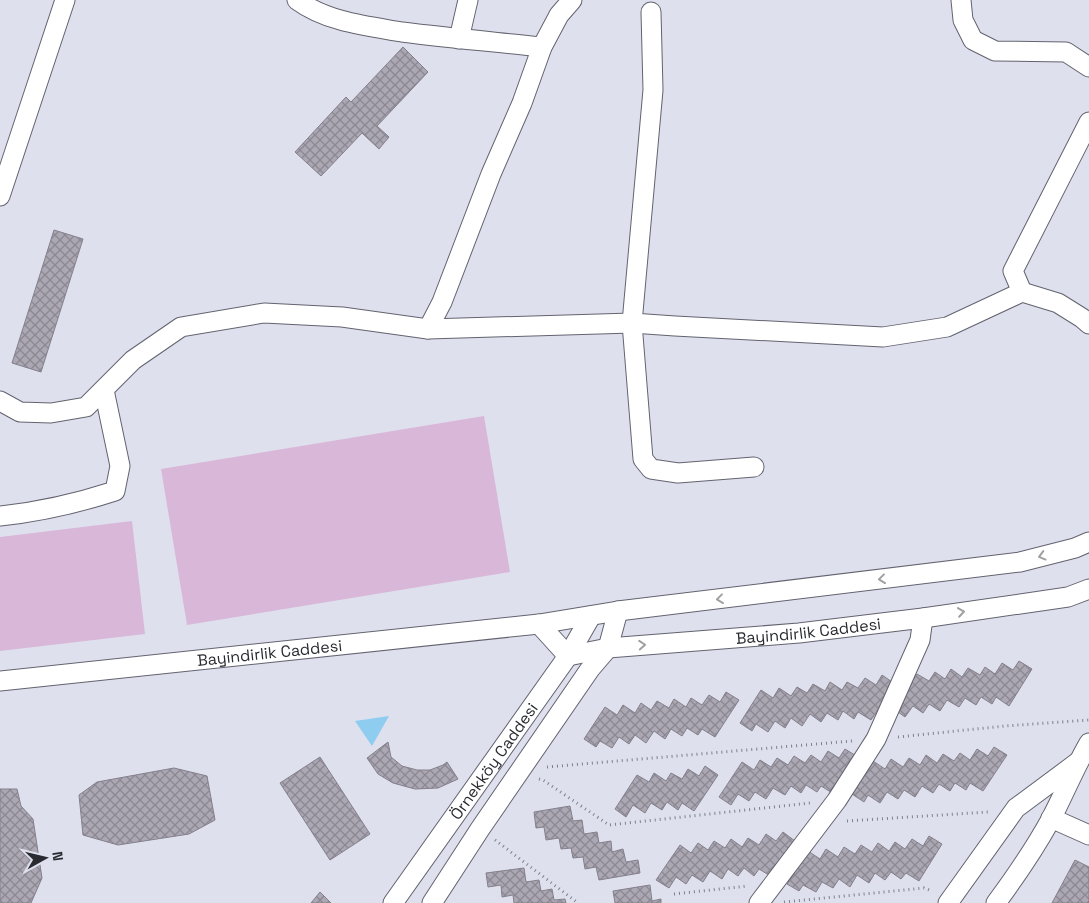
<svg xmlns="http://www.w3.org/2000/svg" width="1089" height="903" font-family="'Space Grotesk',sans-serif">
<style>
.green{fill:#d9b7d8}
.water{fill:#8ecdef}
.building{fill:url(#building-cross-hatch);stroke:#84808b}
.lines{fill:none;stroke-linecap:round;stroke-linejoin:round}
.street-casing{stroke:#62636f;stroke-width:21}
.path{stroke:#7e8089;stroke-width:3;stroke-dasharray:1 4;stroke-linecap:butt}
.street{stroke:#fff;stroke-width:19}
.oneway{stroke:#9fa0a2}
.labels{text-anchor:middle;dominant-baseline:central;stroke-width:4;stroke-linejoin:round;paint-order:stroke}
.street-label{font-size:16px;fill:#2a2b30;stroke:#dee0ee}
</style>
<defs>
<pattern id="building-cross-hatch" width="8" height="8" patternUnits="userSpaceOnUse" patternTransform="scale(1.25)"><rect width="8" height="8" fill="#aba7b3"/><path d="M0 0l8 8M0 8l8-8" fill="none" stroke="#8b8892"/></pattern>
</defs>
<rect width="100%" height="100%" fill="#dee0ee"/>
<g class="green">
<path d="M484 416 510 572 187 625 161 469Z"/>
<path d="M132 521 145 634 0 651V537Z"/>
</g>
<path class="water" d="M389 716 372 746 355 721Z"/>
<g class="building">
<path d="M403 47 428 72 377 126 389 137 379 149 362 133 321 176 295 152 346 97 351 102Z"/>
<path d="M54 230 83 239 41 372 12 363Z"/>
<path d="M1019 661 1032 669 1009 706 996 697 992 704 981 697 976 705 965 698 959 707 947 700 940 711 929 704 923 713 913 706 905 717 894 709 917 674 929 681 935 672 945 679 951 669 962 677 968 668 980 675 985 667 995 674 1002 663 1013 670Z"/>
<path d="M882 675 895 684 871 720 858 712 854 719 843 711 838 720 827 713 821 722 810 714 802 726 791 718 785 728 775 721 768 732 756 724 752 731 740 723 761 690 773 698 779 688 791 696 797 687 807 693 813 684 825 691 830 682 842 690 847 682 858 688 865 678 876 685Z"/>
<path d="M726 692 739 700 715 737 702 729 698 735 687 728 682 736 671 729 665 739 654 731 646 743 635 735 629 744 619 737 612 748 600 741 596 747 584 739 605 707 617 715 623 705 635 713 641 703 651 710 657 701 669 708 674 699 686 707 691 698 702 705 709 695 720 702Z"/>
<path d="M388 742 391 757 402 766 417 770H430L443 765 447 762 458 779 438 788 415 789 393 783 378 774 367 758Z"/>
<path d="M994 747 1007 755 983 791 970 783 966 790 955 783 950 791 939 784 933 793 922 786 915 797 904 790 898 799 887 792 880 803 868 795 864 802 852 794 873 761 885 769 891 759 903 767 909 758 920 765 926 755 937 763 943 754 954 761 960 753 970 760 977 749 988 756Z"/>
<path d="M845 749 858 757 834 794 821 786 817 792 806 785 801 793 791 786 785 795 773 788 766 799 755 792 749 801 738 794 731 805 719 797 742 762 754 770 760 760 771 767 777 758 788 765 794 756 805 763 811 755 821 762 828 751 839 758Z"/>
<path d="M320 757 370 834 330 860 280 783Z"/>
<path d="M705 766 718 775 694 811 682 803 678 810 667 802 662 810 651 803 645 813 633 805 626 817 615 809 637 775 649 782 654 773 666 781 671 773 682 779 688 769 699 776Z"/>
<path d="M174 768 207 776 215 820 189 834 118 845 83 835 79 795 97 782Z"/>
<path d="M0 789H17L21 806 33 819 42 878 31 903H0Z"/>
<path d="M570 806 573 821 582 820 584 834 597 832 599 843 611 841 612 852 623 849 626 862 638 860 640 873 599 880 596 867 585 869 583 857 573 858 571 848 561 849 559 838 546 840 544 827 536 828 534 812Z"/>
<path d="M783 832 795 841 772 877 759 869 754 876 744 868 738 876 728 869 722 879 710 871 703 882 692 875 686 884 676 877 669 888 656 880 680 845 691 853 698 843 708 850 714 841 725 848 731 839 742 847 748 838 759 845 766 834 776 841Z"/>
<path d="M929 836 942 844 919 881 906 873 901 879 891 872 885 880 875 873 869 883 857 875 850 887 839 879 833 888 822 882 816 892 803 885 799 891 787 884 808 851 820 859 826 849 838 857 844 847 855 854 861 845 872 852 878 843 889 851 895 842 905 849 912 839 923 846Z"/>
<path d="M1075 860 1089 867V903H1052Z"/>
<path d="M524 868 526 882 539 880 541 891 552 889 554 900 565 899 566 903H514L513 895 502 897 501 885 488 887 486 873Z"/>
<path d="M650 885 652 901 661 899V903H615L613 891Z"/>
<path d="M320 892 331 903H311Z"/>
</g>
<g class="lines">
<defs>
<g id="street">
<path d="M297 0C327 22 367 26 402 32 449 38 495 42 542 47"/>
<path d="M961 0 963 20 973 40 995 51 1066 52 1089 67"/>
<path d="M651 12 653 90 632 323 643 459 651 469 678 473 754 467"/>
<path d="M459 39 468 0"/>
<path d="M0 196 65 0"/>
<path d="M1022 292 1013 271 1089 122"/>
<path d="M428 329 442 302 491 174 522 103 542 47 559 15 572 0"/>
<path d="M0 401 20 412 51 413 86 407 133 360 181 327 264 313 342 317 428 329 632 323 675 326 883 337 947 327 1022 292 1058 303 1082 318 1089 324"/>
<path d="M0 516C39 512 78 503 115 491L120 466 104 390"/>
<path id="s1" d="M539 624 568 656 608 648 799 633 923 618 1068 597 1089 589"/>
<path id="s2" d="M0 681 539 624 618 611 1020 562 1075 548 1089 542"/>
<path d="M1051 818 1089 835"/>
<path id="s3" d="M393 903 568 656 591 616"/>
<path d="M432 903 480 829 590 669 608 648 618 611"/>
<path d="M759 903 837 800 876 739 920 640 923 618"/>
<path d="M948 903 1016 808 1078 762"/>
<path d="M996 903C1016 876 1035 848 1051 819 1064 794 1075 767 1089 743"/>
</g>
</defs>
<use href="#street" class="street-casing"/>
<g class="path">
<path d="M898 737 1005 726 1089 720"/>
<path d="M547 767 852 741"/>
<path d="M539 779 543 780 609 825 810 803"/>
<path d="M847 821 988 812"/>
<path d="M495 840 578 903"/>
<path d="M674 894 748 886"/>
<path d="M784 902 924 888 932 891"/>
</g>
<use href="#street" class="street"/>
</g>
<defs><path id="oneway-chevron" d="M-2-3.5L2.5 0L-2 3.5" fill="none" stroke-width="1.6" stroke-linecap="round" stroke-linejoin="round" transform="scale(1.25)"/></defs>
<g class="oneway">
<use href="#oneway-chevron" transform="translate(1042 556) rotate(165)"/>
<use href="#oneway-chevron" transform="translate(882 579) rotate(173)"/>
<use href="#oneway-chevron" transform="translate(720 599) rotate(173)"/>
<use href="#oneway-chevron" transform="translate(961 612) rotate(-8)"/>
<use href="#oneway-chevron" transform="translate(642 645) rotate(-4)"/>
</g>
<g class="labels">
<g class="street-label">
<text stroke="none"><textPath href="#s1" startOffset="285">Bayindirlik Caddesi</textPath></text>
<text stroke="none"><textPath href="#s2" startOffset="271">Bayindirlik Caddesi</textPath></text>
<text stroke="none"><textPath href="#s3" startOffset="174">Örnekköy Caddesi</textPath></text>
</g>
</g>
<g transform="translate(45 858) rotate(82)" stroke="#dee0ee" stroke-width="4" paint-order="stroke">
<path d="M0-4L9 19L0 12L-9 19Z" fill="#2a2b30"/>
<text y="-8" font-size="14" font-weight="bold" text-anchor="middle" fill="#2a2b30">N</text>
</g>
</svg>
